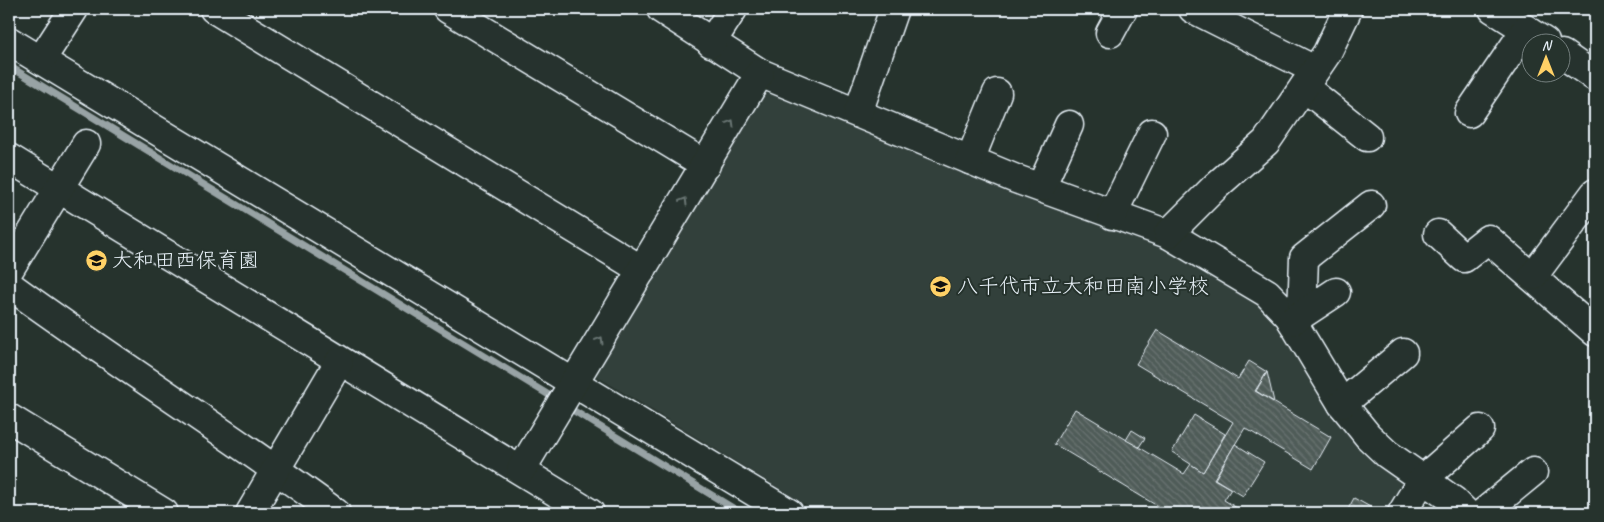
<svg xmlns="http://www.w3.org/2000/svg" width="1604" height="522" font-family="Caveat,'Klee One',sans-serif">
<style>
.built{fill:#333f3a}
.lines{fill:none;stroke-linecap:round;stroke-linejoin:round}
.stream{stroke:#98a3a5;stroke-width:7}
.building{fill:url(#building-back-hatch);stroke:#e8f1f8}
.minor-casing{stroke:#e8f1f8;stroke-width:31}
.minor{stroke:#26332d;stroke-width:28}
.oneway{stroke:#6a7674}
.labels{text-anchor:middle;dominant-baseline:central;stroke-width:4;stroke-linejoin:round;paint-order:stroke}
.poi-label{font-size:21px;fill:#e8f1f8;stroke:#26332d;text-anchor:start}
</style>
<defs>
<pattern id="building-back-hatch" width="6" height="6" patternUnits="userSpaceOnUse" patternTransform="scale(1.25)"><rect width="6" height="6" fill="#505c59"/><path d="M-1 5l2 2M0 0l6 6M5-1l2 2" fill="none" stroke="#697472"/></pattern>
</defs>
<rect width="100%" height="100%" fill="#26332d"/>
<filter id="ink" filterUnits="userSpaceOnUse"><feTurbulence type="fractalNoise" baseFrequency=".02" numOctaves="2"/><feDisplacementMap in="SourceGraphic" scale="10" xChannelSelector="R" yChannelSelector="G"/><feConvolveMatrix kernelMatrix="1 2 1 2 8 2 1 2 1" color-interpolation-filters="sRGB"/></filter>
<g filter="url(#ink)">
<path class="built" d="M783 91 1171 247 1264 303 1408 478 1391 513H819L598 377 595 366 760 95Z"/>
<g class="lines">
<g class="stream">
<path d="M9 66 557 400"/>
<path d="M566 406 741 513"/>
</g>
</g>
<g class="building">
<path d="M1157 330 1238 379 1249 361 1267 372 1255 391 1331 437 1313 469 1245 428 1214 479 1231 489 1224 500 1245 513H1169L1054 444 1075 409 1184 474 1191 464 1203 472 1233 422 1136 364Z"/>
<path d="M1267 372 1274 402 1256 391Z"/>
<path d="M1194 415 1225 434 1203 472 1172 452Z"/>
<path d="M1132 430 1145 438 1139 447 1126 440Z"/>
<path d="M1235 444 1264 462 1243 496 1215 479Z"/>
<path d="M1354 498 1372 508 1369 513H1346Z"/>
</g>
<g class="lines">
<defs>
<g id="minor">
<path d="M214 9 642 270"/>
<path d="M448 9 706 165"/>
<path d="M661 9 760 73 1016 179 1168 234 1267 293 1289 316 1342 404 1368 436 1387 454 1454 501 1466 513"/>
<path d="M1193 9 1315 70"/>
<path d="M1493 9 1545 42"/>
<path d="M1110 33 1123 9"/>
<path d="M9 41 789 513"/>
<path d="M711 43 733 9"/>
<path d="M1562 54 1595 77"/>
<path d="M41 60 74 9"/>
<path d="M1304 87 1367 137"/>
<path d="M858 113 894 9"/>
<path d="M1469 113 1526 29"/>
<path d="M9 158 590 513"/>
<path d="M970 160 997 93"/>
<path d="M1041 187 1069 125"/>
<path d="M1112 215 1152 133"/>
<path d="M1168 234 1216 186 1266 142 1327 53 1348 9"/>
<path d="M1438 234 1464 258 1488 239 1595 332"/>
<path d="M9 270 86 144"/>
<path d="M1533 276 1595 193"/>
<path d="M9 285C116 363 229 434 336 513"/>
<path d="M1302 314 1304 258 1371 205"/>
<path d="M1292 321 1336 292"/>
<path d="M1342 404 1403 353"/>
<path d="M9 418 164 513"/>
<path d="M521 470 760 73"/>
<path d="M250 513 339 362"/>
<path d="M1402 513 1422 480 1480 429"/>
<path d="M1483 513 1533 472"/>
</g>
</defs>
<use href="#minor" class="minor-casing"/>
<use href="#minor" class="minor"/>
</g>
<defs><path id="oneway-chevron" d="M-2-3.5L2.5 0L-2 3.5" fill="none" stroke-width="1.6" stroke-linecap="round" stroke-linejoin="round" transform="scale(1.25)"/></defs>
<g class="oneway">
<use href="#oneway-chevron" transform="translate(731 123) rotate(-59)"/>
<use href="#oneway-chevron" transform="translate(684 201) rotate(-59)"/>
<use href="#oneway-chevron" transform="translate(600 340) rotate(-59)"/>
</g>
</g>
<defs>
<symbol id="school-disc" viewBox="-11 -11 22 22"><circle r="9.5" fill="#ffd166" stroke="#26332d"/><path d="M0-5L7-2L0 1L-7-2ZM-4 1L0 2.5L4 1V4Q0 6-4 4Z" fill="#111"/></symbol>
</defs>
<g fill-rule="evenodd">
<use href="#school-disc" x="84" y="248" width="25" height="25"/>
<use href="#school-disc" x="928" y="274" width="25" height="25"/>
</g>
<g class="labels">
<g class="poi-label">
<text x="112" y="260">大和田西保育園</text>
<text x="957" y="286">八千代市立大和田南小学校</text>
</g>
</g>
<rect width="1604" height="522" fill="none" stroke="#26332d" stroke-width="30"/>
<rect x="15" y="15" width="1574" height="492" fill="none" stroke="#e8f1f8" stroke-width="2" filter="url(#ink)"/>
<g transform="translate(1546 58)"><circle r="24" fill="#26332d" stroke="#747f7e"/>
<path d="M0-4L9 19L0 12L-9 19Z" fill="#ffd166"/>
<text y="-8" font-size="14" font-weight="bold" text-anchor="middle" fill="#e8f1f8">N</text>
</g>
</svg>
